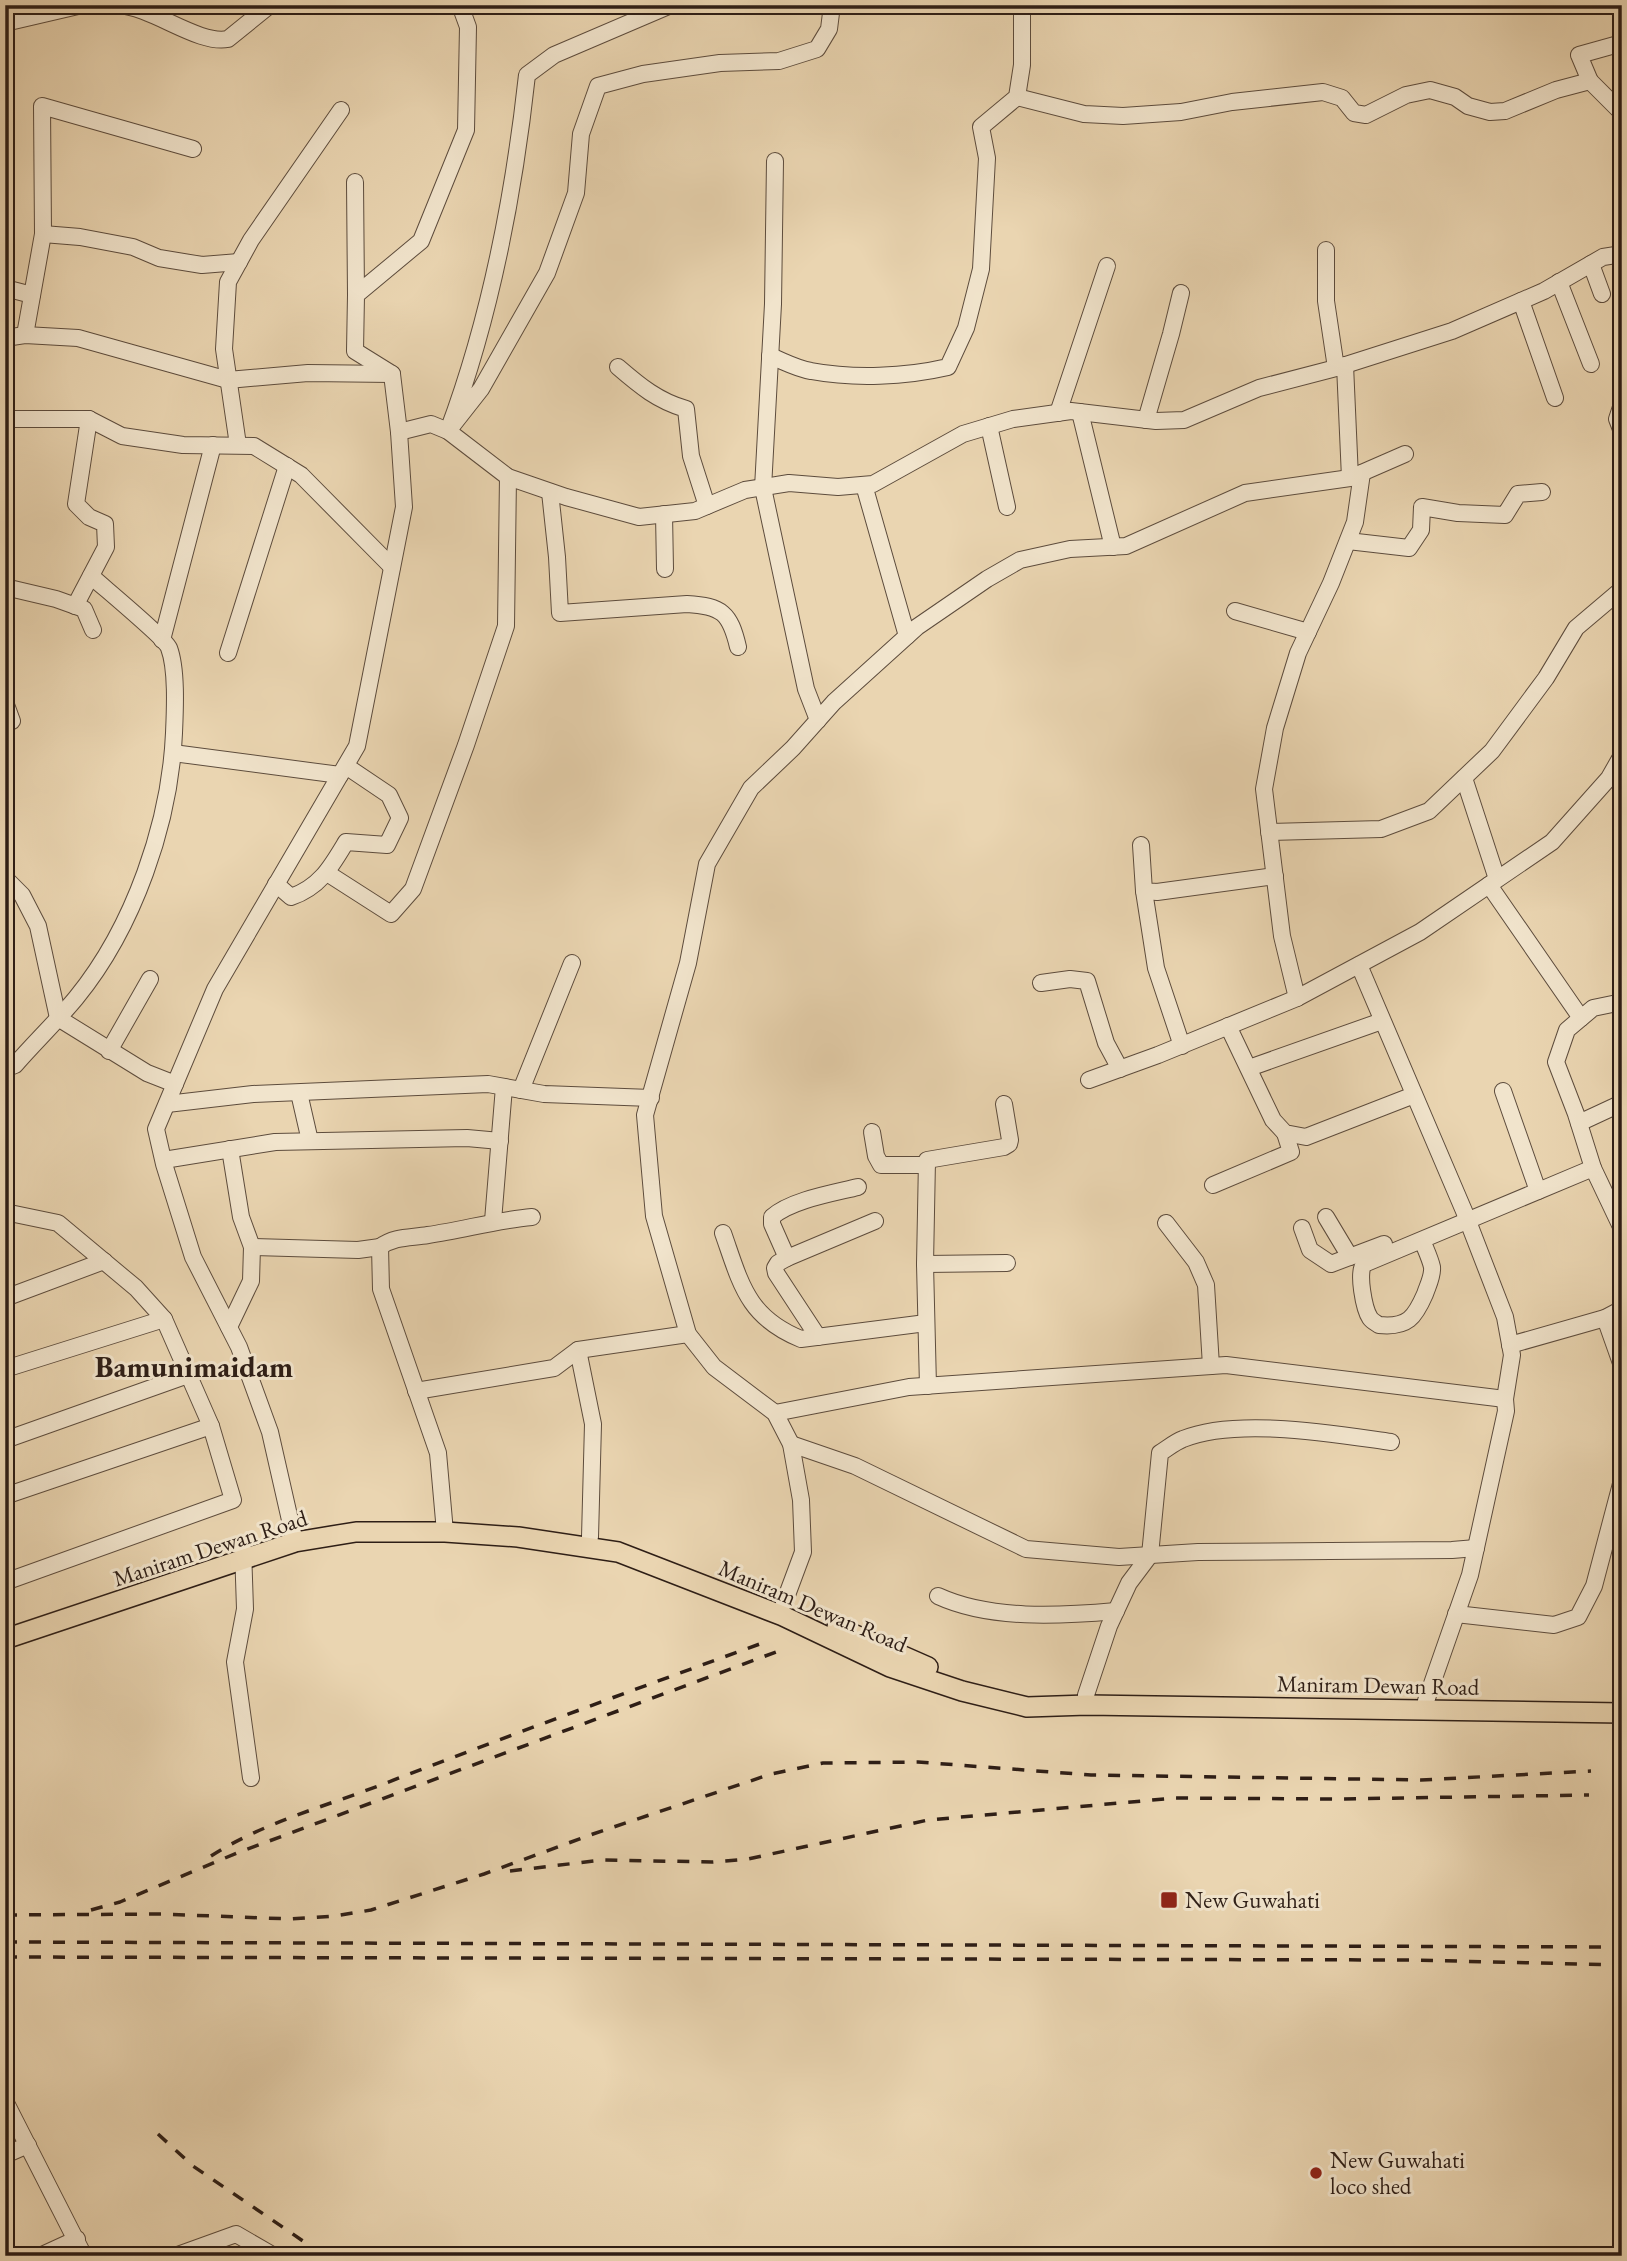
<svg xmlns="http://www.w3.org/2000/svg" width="1627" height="2261" font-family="'EB Garamond',serif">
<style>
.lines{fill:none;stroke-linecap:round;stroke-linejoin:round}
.minor-casing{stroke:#5d4c3d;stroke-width:18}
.major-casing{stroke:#2e1e16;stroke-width:22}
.minor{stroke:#f1e4cc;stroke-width:16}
.major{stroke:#ead5b1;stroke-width:19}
.rail{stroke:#2e1e16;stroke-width:3.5;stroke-dasharray:12 12;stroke-linecap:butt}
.poi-dot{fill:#8f2418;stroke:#f1e4cc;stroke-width:2.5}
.labels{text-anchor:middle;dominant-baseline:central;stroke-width:6;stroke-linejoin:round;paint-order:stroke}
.street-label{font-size:23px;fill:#2e1e16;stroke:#f1e4cc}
.poi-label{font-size:23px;fill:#2e1e16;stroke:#f1e4cc;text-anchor:start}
.district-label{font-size:30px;font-weight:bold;fill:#2e1e16;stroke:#f1e4cc}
</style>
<rect width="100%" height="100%" fill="#ead5b1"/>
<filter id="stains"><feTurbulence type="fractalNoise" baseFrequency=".00286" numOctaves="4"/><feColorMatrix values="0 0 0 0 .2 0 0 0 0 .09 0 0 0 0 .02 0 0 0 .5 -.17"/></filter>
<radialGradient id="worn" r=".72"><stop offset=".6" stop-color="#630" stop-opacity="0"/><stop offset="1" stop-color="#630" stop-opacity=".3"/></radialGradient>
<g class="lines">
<defs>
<g id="minor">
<path d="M118 5C153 7 198 45 228 39L270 5"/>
<path d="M671 5 554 55 527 75C514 194 490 319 448 431L481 389 547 273 576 193 581 134 598 86 643 74 720 63 779 61 817 49 829 29 832 5"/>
<path d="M5 23 78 6 95 5"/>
<path d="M1622 43 1579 55 1590 81 1622 113"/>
<path d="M1017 97 1084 114 1123 116 1181 112 1232 102 1323 92 1342 98 1354 113 1366 115 1406 95 1430 90 1455 97 1468 106 1490 112 1505 111 1556 90 1590 81"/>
<path d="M775 161 773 304 763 488 806 689 818 720"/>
<path d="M355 182 356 295"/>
<path d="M43 234 80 237 133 247 159 258 202 265 239 262"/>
<path d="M1326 250V301L1336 368"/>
<path d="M1591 264 1602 294"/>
<path d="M1559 282 1591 364"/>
<path d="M5 288 32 295"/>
<path d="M1521 301 1555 398"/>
<path d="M25 335 43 234 42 106 193 149"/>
<path d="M5 338 25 335 78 338 228 380 308 373 392 374"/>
<path d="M770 356C783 361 797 369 811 371 854 379 905 377 948 367L966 328 981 269 987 158 981 127 1017 97 1022 65V5"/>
<path d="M1345 365 1350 478"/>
<path d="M618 367C640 386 658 401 686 409L691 456 707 506"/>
<path d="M1622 404 1617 419 1622 432"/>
<path d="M1080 412 1113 547"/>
<path d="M1058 413 1107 266"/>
<path d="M5 419H89L122 436 183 445 254 446 301 475 392 567"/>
<path d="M1146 420 1171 334 1181 293"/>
<path d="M989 426 1007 507"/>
<path d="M399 432 431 424 448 431 508 477 566 497 639 517 695 511 745 490 789 483 838 487 873 484 963 434 1013 419 1071 411 1156 421 1184 420 1259 388 1336 368 1452 331 1544 291 1603 257 1622 254"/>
<path d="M238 445 224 349 228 282 251 240 341 110"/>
<path d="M864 485 907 636"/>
<path d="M550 492 557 557 560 613 687 604C722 606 730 613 738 647"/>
<path d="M664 514 665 569"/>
<path d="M1348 541 1409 548 1421 530 1422 507 1458 513 1505 515 1518 494 1542 492"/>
<path d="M5 587 56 599 84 609 93 630"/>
<path d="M75 606 106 547 105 524 89 517 76 504 89 419"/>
<path d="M1235 611 1308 632"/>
<path d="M162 640 213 445"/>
<path d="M228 653 287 466"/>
<path d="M5 702 12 721"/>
<path d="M173 753 340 775"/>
<path d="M1464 778 1497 879"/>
<path d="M1269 832 1381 829 1429 811 1492 751 1546 678 1576 628 1622 589"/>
<path d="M1141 845 1144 891 1157 892 1275 876"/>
<path d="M327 873 391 914 413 889 466 745 506 626 508 477"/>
<path d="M5 878 22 895 38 926 58 1018 147 1073 175 1084"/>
<path d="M276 884 291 897C320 887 331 867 346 842L387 845 400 818 389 795 346 766"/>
<path d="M1489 885 1581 1018"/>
<path d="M1144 891 1156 968 1182 1046"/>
<path d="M1359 965 1464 1211 1505 1317 1512 1355 1505 1399 1506 1411 1470 1575 1426 1701 1427 1711"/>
<path d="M1041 983 1070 979 1087 981 1106 1043 1120 1069"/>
<path d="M1297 998 1282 936 1264 789 1275 728 1298 653 1331 583 1355 522 1362 473"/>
<path d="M1622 1002 1593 1008 1567 1030 1556 1062 1576 1114 1593 1168 1622 1229"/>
<path d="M1228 1026 1273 1120 1285 1133 1306 1137 1414 1095"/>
<path d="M109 1051 150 979"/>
<path d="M1249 1068 1382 1021"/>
<path d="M5 1069 15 1065C35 1042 57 1021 76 998 134 927 170 823 174 733 175 710 177 669 169 648 165 638 103 587 91 576"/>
<path d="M1089 1080 1158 1055 1297 998 1420 932 1552 842 1609 778 1622 755"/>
<path d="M521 1090 572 963"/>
<path d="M1503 1091 1538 1191"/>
<path d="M299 1093 310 1141"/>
<path d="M167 1104 253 1094 488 1084 544 1094 651 1098"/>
<path d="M1579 1123 1622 1103"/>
<path d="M872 1132 876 1156 881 1165H927"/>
<path d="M170 1159 275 1142 467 1138 500 1141"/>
<path d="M1213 1185 1291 1152 1285 1133"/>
<path d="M5 1212 58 1223 136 1288 164 1319 211 1426 233 1500 5 1582"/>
<path d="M1326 1217 1350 1257"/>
<path d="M493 1221 504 1087"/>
<path d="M1166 1223 1196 1262 1206 1285 1211 1366"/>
<path d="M1302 1228 1310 1250 1331 1264 1384 1244"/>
<path d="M723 1233C741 1284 747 1317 801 1339L926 1323"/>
<path d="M1422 1240C1425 1248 1430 1258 1432 1267 1433 1276 1428 1285 1425 1294 1415 1317 1408 1328 1379 1325 1376 1323 1372 1321 1370 1318 1364 1309 1357 1272 1364 1264L1593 1168"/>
<path d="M252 1247 358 1250 380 1247"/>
<path d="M787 1258 772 1224V1217C791 1200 834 1193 858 1187"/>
<path d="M925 1264 1007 1263"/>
<path d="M5 1298 104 1261"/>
<path d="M1605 1318 1622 1366"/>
<path d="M229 1327 251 1281 252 1247 241 1217 230 1149"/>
<path d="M818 1337 776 1273 775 1268 778 1263 787 1258 875 1221"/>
<path d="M1510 1345 1605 1318 1622 1309"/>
<path d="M578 1350 593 1424 590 1537"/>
<path d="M5 1369 164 1319"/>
<path d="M928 1386 925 1264 927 1160 1004 1147 1009 1144 1010 1140 1004 1104"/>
<path d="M416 1391 554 1368 578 1350 688 1334"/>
<path d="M775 1413 909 1387 1226 1365 1505 1399"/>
<path d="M5 1440 188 1375"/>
<path d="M791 1444 855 1466 1026 1549 1119 1557 1198 1552 1452 1550 1476 1548"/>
<path d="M5 1496 211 1426"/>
<path d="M445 1532 438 1453 381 1289 380 1247C395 1236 410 1238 428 1235 463 1230 497 1220 532 1217"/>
<path d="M295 1542 270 1432 239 1347 193 1257 164 1164 156 1129 215 989 357 746 404 507 399 432 392 374 355 351 356 295 421 241 466 130 468 27 460 5"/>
<path d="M243 1549 245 1609 235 1662 251 1778"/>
<path d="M938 1596C990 1620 1060 1616 1116 1611"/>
<path d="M784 1603 803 1552 801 1500 791 1444 775 1413 714 1367 688 1334 654 1216 645 1115 688 963 707 864 751 788 793 748 834 702 917 627 987 579 1020 560 1070 549 1126 546 1245 493 1350 478 1405 454"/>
<path d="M1456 1614 1554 1625 1578 1617 1594 1586 1622 1480"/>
<path d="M1086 1695 1109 1626 1129 1583 1150 1555 1160 1453C1168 1448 1175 1442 1183 1439 1237 1417 1334 1434 1391 1442"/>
<path d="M5 2101 84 2256"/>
<path d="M5 2155 28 2145"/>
<path d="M40 2256 77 2239"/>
<path d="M175 2256 236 2234 274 2256"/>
</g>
<g id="major">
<path d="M837 1627 928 1667"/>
<path d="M5 1639 295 1542 356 1532H445L518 1537 618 1552 783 1616 890 1667 962 1691 1027 1707 1087 1705 1622 1713"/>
</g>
</defs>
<use href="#minor" class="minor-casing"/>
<use href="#major" class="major-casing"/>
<use href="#minor" class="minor"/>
<use href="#major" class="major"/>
<g class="rail">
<path d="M211 1856C264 1822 327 1806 386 1783 513 1734 641 1687 768 1641"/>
<path d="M510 1871 602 1860 712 1862 748 1859 928 1820 1176 1798 1338 1799 1589 1795"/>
<path d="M91 1910 120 1902 237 1853 784 1649"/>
<path d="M5 1915 161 1914 291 1919 335 1916 371 1910 484 1874 593 1834 771 1774 823 1763 918 1762 1091 1775 1421 1780 1591 1771"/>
<path d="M5 1942 1622 1947"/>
<path d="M5 1957 1410 1960 1622 1965"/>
<path d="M158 2134 193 2166 325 2256"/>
</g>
</g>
<g class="poi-dot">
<rect x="1160" y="1891" width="18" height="18" rx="3.5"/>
<circle cx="1316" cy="2173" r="7"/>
</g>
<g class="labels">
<g class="street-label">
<text transform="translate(210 1548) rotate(-18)">Maniram Dewan Road</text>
<text transform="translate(813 1606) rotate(23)">Maniram Dewan Road</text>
<text transform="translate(1378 1685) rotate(1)">Maniram Dewan Road</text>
</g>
<g class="poi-label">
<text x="1185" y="1900">New Guwahati</text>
<text x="1330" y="2160">New Guwahati<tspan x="1330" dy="26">loco shed</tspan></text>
</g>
<g class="district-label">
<text x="194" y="1366">Bamunimaidam</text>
</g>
</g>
<rect width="1627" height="2261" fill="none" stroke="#ead5b1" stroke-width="28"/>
<rect x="7" y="7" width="1613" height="2247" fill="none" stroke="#2e1e16" stroke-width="3.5"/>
<rect x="14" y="14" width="1599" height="2233" fill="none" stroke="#2e1e16" stroke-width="2"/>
<rect width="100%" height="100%" filter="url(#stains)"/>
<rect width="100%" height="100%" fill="url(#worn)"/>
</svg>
